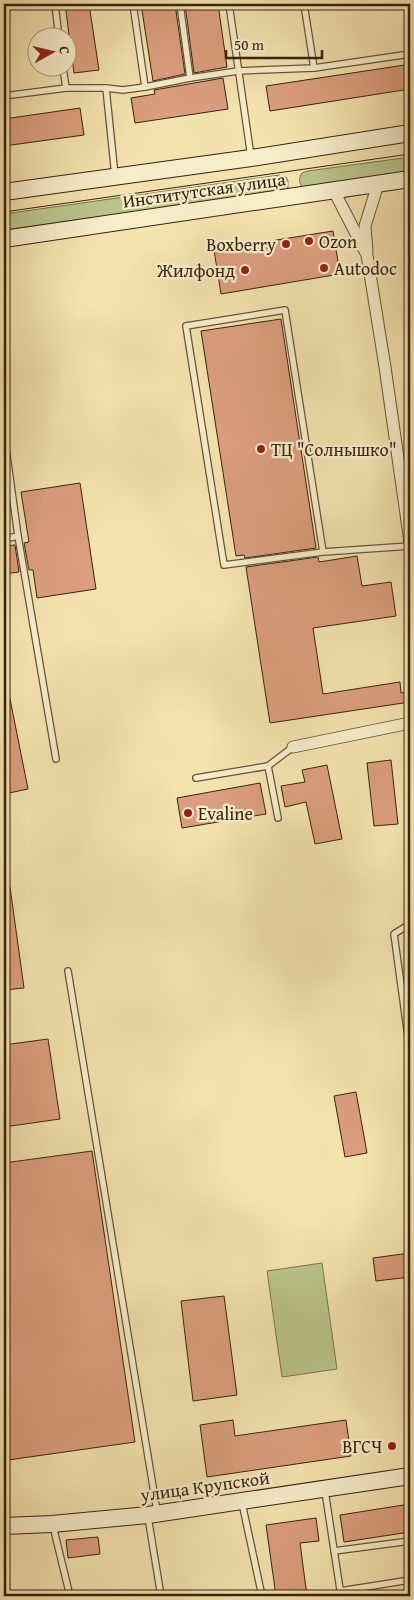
<svg xmlns="http://www.w3.org/2000/svg" width="414" height="1600" font-family="'Gentium Book Plus',serif">
<style>
.green{fill:#bac48b;stroke:#79744c}
.building{fill:#db9e7e;stroke:#38230d}
.lines{fill:none;stroke-linecap:round;stroke-linejoin:round}
.service-casing{stroke:#675336;stroke-width:8}
.minor-casing{stroke:#675336;stroke-width:13}
.secondary-casing{stroke:#38230d;stroke-width:18}
.service{stroke:#f7edcb;stroke-width:5.5}
.minor{stroke:#f7edcb;stroke-width:11}
.secondary{stroke:#f7edcb;stroke-width:16}
.tram{stroke:#38230d;stroke-width:1}
.poi-dot{fill:#8f2418;stroke:#f7edcb;stroke-width:2}
.labels{text-anchor:middle;dominant-baseline:central;stroke-width:4.5;stroke-linejoin:round;paint-order:stroke}
.street-label{font-size:18px;fill:#38230d;stroke:#f7edcb}
.poi-label{font-size:18px;fill:#38230d;stroke:#f7edcb;text-anchor:start}
</style>
<rect width="100%" height="100%" fill="#f3e3af"/>
<filter id="stains"><feTurbulence type="fractalNoise" baseFrequency=".004" numOctaves="4"/><feColorMatrix values="0 0 0 0 .2 0 0 0 0 .09 0 0 0 0 .02 0 0 0 .5 -.17"/></filter>
<radialGradient id="worn" r=".72"><stop offset=".6" stop-color="#630" stop-opacity="0"/><stop offset="1" stop-color="#630" stop-opacity=".3"/></radialGradient>
<g class="green">
<path d="M410 157V176L312 190 301 186C299 181 299 177 302 173L308 171Z"/>
<path d="M280 175 286 177 288 181V188L284 191 4 230V214Z"/>
<path d="M322 1263 337 1369 282 1377 267 1271Z"/>
</g>
<g class="building">
<path d="M65 4H89L99 70 74 73Z"/>
<path d="M141 4H175L185 74 153 81Z"/>
<path d="M185 4H218L227 67 194 73Z"/>
<path d="M405 65 410 89 270 111 266 86Z"/>
<path d="M223 78 228 109 135 123 131 98 155 94 154 90Z"/>
<path d="M80 108 84 135 4 146V119Z"/>
<path d="M333 231 340 274 221 294 214 250Z"/>
<path d="M281 319 316 548 245 558 244 555 236 556 201 331Z"/>
<path d="M80 483 96 589 37 598 33 570H29L24 543 29 542 21 492Z"/>
<path d="M15 545 19 572 4 574V546Z"/>
<path d="M357 556 362 586 391 582 396 616 313 628 323 694 400 682 401 693 410 692V702L270 723 246 567 318 557 319 562Z"/>
<path d="M4 694H9L28 789 4 794Z"/>
<path d="M391 760 398 824 374 826 367 763Z"/>
<path d="M327 765 342 839 315 844 306 802 285 807 281 786 305 782 302 770Z"/>
<path d="M260 783 266 814 182 828 177 798Z"/>
<path d="M10 887 24 988 4 990V888Z"/>
<path d="M48 1039 60 1119 4 1127V1045Z"/>
<path d="M356 1092 367 1153 345 1157 334 1096Z"/>
<path d="M92 1151 135 1442 8 1460 4 1430V1163Z"/>
<path d="M410 1253V1277L376 1281 373 1258Z"/>
<path d="M224 1296 237 1395 193 1401 181 1301Z"/>
<path d="M233 1420 235 1436 346 1420 351 1456 207 1477 200 1425Z"/>
<path d="M410 1504V1532L344 1542 340 1515Z"/>
<path d="M316 1518 319 1541 300 1543 307 1596H276L266 1525Z"/>
<path d="M98 1537 100 1554 68 1558 66 1540Z"/>
</g>
<g class="lines">
<defs>
<g id="service">
<path d="M55 4 59 38"/>
<path d="M133 4 145 87 190 78"/>
<path d="M180 4 190 78 238 71 314 68 410 54"/>
<path d="M229 4 251 157"/>
<path d="M304 4 314 68"/>
<path d="M408 54 410 66"/>
<path d="M66 88H106L115 176"/>
<path d="M106 88 123 90 145 87"/>
<path d="M4 96 66 88 63 68"/>
<path d="M18 536 56 759"/>
<path d="M4 539 18 536 4 434"/>
<path d="M323 552 285 310 186 326 224 565 323 552 410 546"/>
<path d="M268 766 293 747"/>
<path d="M196 778 268 766 278 818"/>
<path d="M410 924 394 934 410 1051"/>
<path d="M68 971 157 1511"/>
<path d="M325 1491 341 1596"/>
<path d="M242 1503 262 1596"/>
<path d="M148 1517 161 1596"/>
<path d="M53 1526 70 1596"/>
<path d="M334 1551 410 1541"/>
<path d="M340 1591 410 1580"/>
</g>
<g id="minor">
<path d="M334 191 367 255 385 367 410 542"/>
<path d="M367 251 365 226 378 184"/>
<path d="M293 747 410 723"/>
</g>
<g id="secondary">
<path d="M4 192 251 158 410 133"/>
<path d="M4 239 410 179"/>
<path d="M4 1526 52 1524 148 1515 410 1476"/>
</g>
</defs>
<use href="#service" class="service-casing"/>
<use href="#minor" class="minor-casing"/>
<use href="#secondary" class="secondary-casing"/>
<use href="#service" class="service"/>
<use href="#minor" class="minor"/>
<use href="#secondary" class="secondary"/>
<path class="tram" d="M4 212 410 154"/>
</g>
<g class="poi-dot">
<circle cx="309" cy="241" r="5"/>
<circle cx="286" cy="244" r="5"/>
<circle cx="324" cy="268" r="5"/>
<circle cx="245" cy="270" r="5"/>
<circle cx="261" cy="449" r="5"/>
<circle cx="188" cy="813" r="5"/>
<circle cx="392" cy="1446" r="5"/>
</g>
<g class="labels">
<g class="street-label">
<text transform="translate(204 190) rotate(-8)">Институтская улица</text>
<text transform="translate(205 1486) rotate(-8)">улица Крупской</text>
</g>
<g class="poi-label">
<text x="319" y="241">Ozon</text>
<text x="276" y="244" text-anchor="end">Boxberry</text>
<text x="334" y="268">Autodoc</text>
<text x="235" y="270" text-anchor="end">Жилфонд</text>
<text x="271" y="449">ТЦ "Солнышко"</text>
<text x="198" y="813">Evaline</text>
<text x="382" y="1446" text-anchor="end">ВГСЧ</text>
</g>
</g>
<rect width="414" height="1600" fill="none" stroke="#f3e3af" stroke-width="20"/>
<rect x="5" y="5" width="404" height="1590" fill="none" stroke="#38230d" stroke-width="2.5"/>
<rect x="10" y="10" width="394" height="1580" fill="none" stroke="#38230d"/>
<g transform="translate(52 52) rotate(82)"><circle r="24" fill="#f7edcb" stroke="#ab9c7f"/>
<path d="M0-4L9 19L0 12L-9 19Z" fill="#8f2418"/>
<text y="-8" font-size="14" font-weight="bold" text-anchor="middle" fill="#38230d">С</text>
</g>
<path d="M226 50v8h96v-8" fill="none" stroke="#38230d" stroke-width="2.5"/>
<text x="234" y="50" font-size="15" fill="#38230d" stroke="#f7edcb" stroke-width="4" paint-order="stroke">50 m</text>
<rect width="100%" height="100%" filter="url(#stains)"/>
<rect width="100%" height="100%" fill="url(#worn)"/>
</svg>
